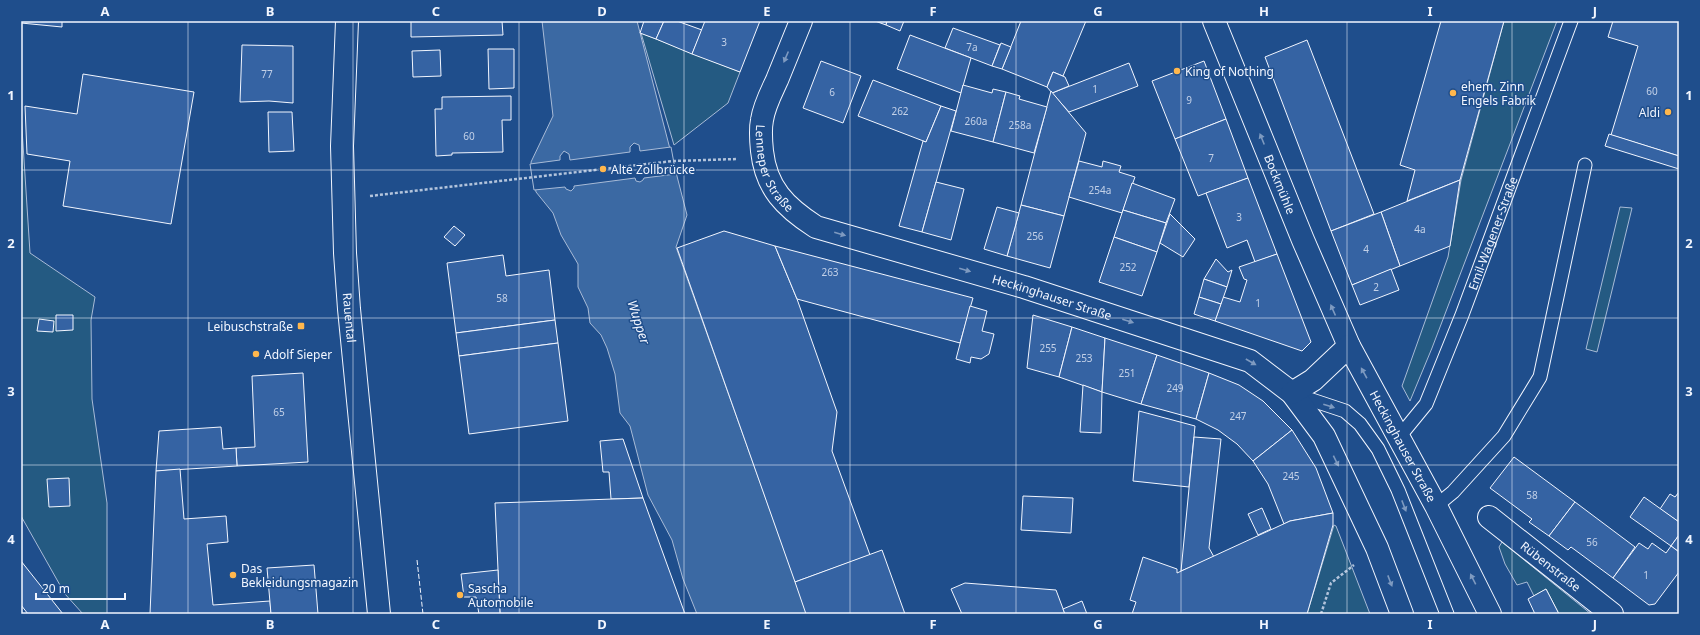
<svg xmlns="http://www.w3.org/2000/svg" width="1700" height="635" font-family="'Noto Sans',sans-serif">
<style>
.green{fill:#245a82;stroke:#a8bbd7}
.water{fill:#3b69a3;stroke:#a8bbd7}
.pier{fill:#1f4e8c;stroke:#a8bbd7}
.building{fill:#3563a3;stroke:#f2f6ff}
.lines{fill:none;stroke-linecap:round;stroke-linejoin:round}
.service-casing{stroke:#f2f6ff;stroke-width:15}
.minor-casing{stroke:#f2f6ff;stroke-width:24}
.secondary-casing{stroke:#f2f6ff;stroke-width:24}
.primary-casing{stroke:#f2f6ff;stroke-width:24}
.path{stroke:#b3c4dc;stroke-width:2.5;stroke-dasharray:3 2;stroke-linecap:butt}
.service{stroke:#1f4e8c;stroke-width:13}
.minor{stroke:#1f4e8c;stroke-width:22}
.secondary{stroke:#1f4e8c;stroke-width:22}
.primary{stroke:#1f4e8c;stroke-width:22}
.fence{stroke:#f2f6ff;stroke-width:1;stroke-dasharray:5 2;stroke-linecap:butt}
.oneway{fill:#7e9ac0}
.grid{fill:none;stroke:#f2f6ff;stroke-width:1;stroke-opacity:0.55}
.poi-dot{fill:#ffb74d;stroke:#1f4e8c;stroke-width:1.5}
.labels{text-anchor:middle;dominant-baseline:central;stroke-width:3;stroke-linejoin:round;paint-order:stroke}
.number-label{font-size:10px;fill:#c3d1e8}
.poi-label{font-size:12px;fill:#f2f6ff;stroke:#1f4e8c;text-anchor:start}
.street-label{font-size:12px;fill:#f2f6ff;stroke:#1f4e8c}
.water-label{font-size:13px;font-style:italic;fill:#f2f6ff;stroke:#1f4e8c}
.neatline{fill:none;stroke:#f2f6ff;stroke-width:1.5}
.grid-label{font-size:13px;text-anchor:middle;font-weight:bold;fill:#f2f6ff}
</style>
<rect width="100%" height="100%" fill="#1f4e8c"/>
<g class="green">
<path d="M1504 21H1557L1432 348 1410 401 1402 386 1448 257 1461 180Z"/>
<path d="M641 33 740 72 728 103 674 145Z"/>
<path d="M21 113 30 253 95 297 91 320 92 399 107 503V614H83L65 594 21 516Z"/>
<path d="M1620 207 1632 208 1597 352 1586 349Z"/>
<path d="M1334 525 1336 526 1370 614H1307Z"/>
<path d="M1502 542 1591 614H1559L1546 589 1534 596 1527 582 1517 585 1505 564 1499 547Z"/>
</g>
<path class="water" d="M542 21H637L687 215 676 247 807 614H697L683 579 672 540 648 495 630 426 620 413 615 374 607 348 601 335 590 323 588 308 578 287V264L561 235 553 213 536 192 531 162 553 116Z"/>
<path class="pier" d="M634 143 639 145 640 151 671 147 676 174 644 178 643 180 640 182 636 181 635 178 574 186V188L571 191 566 189 565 187 534 190 530 164 560 160V156L564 151 569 154 570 160 630 152V147Z"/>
<g class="building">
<path d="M21 21H62V27L21 23Z"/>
<path d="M411 21H502L503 35 411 37Z"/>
<path d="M644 21H664L656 39 640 33Z"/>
<path d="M664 21H677L702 30 692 54 656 39Z"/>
<path d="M705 21H760L740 72 692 54Z"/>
<path d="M875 21H887L886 25Z"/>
<path d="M887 21H904L900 31 886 25Z"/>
<path d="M1021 21H1086L1063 76 1053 72 1047 87 1002 69Z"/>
<path d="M1441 21H1504L1460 180 1407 201 1415 170 1400 165Z"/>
<path d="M1613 21H1679V156L1611 135 1638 46 1608 37Z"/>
<path d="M953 28 1000 45 992 66 945 48Z"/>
<path d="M910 35 971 58 961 93 897 69Z"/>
<path d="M1307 40 1374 214 1331 231 1265 57Z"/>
<path d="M1001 43 1011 47 1002 69 992 66Z"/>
<path d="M242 45 293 46V103L269 101 240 102Z"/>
<path d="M488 49H514V88L489 89Z"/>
<path d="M440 50 441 76 413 77 412 51Z"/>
<path d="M821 61 861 76 843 123 803 108Z"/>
<path d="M1204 61 1226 119 1175 139 1152 81Z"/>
<path d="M1129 63 1138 86 1069 112 1052 93Z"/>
<path d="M1053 72 1065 77 1069 86 1052 93 1047 87Z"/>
<path d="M83 74 194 92 171 224 63 206 70 161 27 154 25 106 77 114Z"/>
<path d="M873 80 941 106 926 142 858 116Z"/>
<path d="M963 85 992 93 993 89 1006 92 993 142 951 131Z"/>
<path d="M1051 91 1086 133 1064 216 1021 205Z"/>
<path d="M1006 92 1020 96 1019 99 1047 107 1034 153 993 142Z"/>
<path d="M511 96V120H502L503 152 452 153V155L436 156 435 109H442V97Z"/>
<path d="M941 106 956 111 922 232 899 226 923 141 926 142Z"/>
<path d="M268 112H292L294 151 269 152Z"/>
<path d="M1226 119 1248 178 1198 196 1175 139Z"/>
<path d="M1609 134 1679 156V169L1605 146Z"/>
<path d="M1079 161 1102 167 1103 161 1121 166 1119 172 1135 177 1122 213 1069 197Z"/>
<path d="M1248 178 1277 254 1255 262 1247 240 1227 248 1206 193Z"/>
<path d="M1460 180 1450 246 1400 266 1381 212Z"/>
<path d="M936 182 964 189 951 240 922 232Z"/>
<path d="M1132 183 1175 199 1166 223 1123 210Z"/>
<path d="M1021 205 1064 216 1050 268 1007 256Z"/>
<path d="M997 207 1019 213 1007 256 984 249Z"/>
<path d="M1123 210 1166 223 1157 252 1114 237Z"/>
<path d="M1381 212 1400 266 1352 285 1331 231Z"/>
<path d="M1170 214 1195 239 1183 257 1160 243Z"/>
<path d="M454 226 465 235 455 246 444 237Z"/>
<path d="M724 231 775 246 797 299 837 412 832 451 870 555 795 582 677 248Z"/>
<path d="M1114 237 1157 252 1142 296 1099 282Z"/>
<path d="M775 246 973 298 960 343 797 299Z"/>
<path d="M1277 254 1311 342 1302 351 1215 321 1223 297 1240 302 1247 280 1244 279 1239 267Z"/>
<path d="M503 255 506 276 549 270 555 320 456 333 447 263Z"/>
<path d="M1216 259 1228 272 1232 270 1227 287 1204 279Z"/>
<path d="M1391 269 1399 290 1360 305 1352 285Z"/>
<path d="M1204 279 1227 287 1221 304 1199 297Z"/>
<path d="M1199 297 1221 304 1215 321 1194 314Z"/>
<path d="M970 306 987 311 982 331 994 334 989 354 981 359 971 357 970 363 956 359Z"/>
<path d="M56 315H73V330L56 331Z"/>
<path d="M1033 315 1072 327 1059 377 1027 368Z"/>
<path d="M39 319 54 321 53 332 37 331Z"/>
<path d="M555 320 558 343 459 356 456 333Z"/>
<path d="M1072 327 1105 338 1102 392 1059 377Z"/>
<path d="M1105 338 1157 355 1141 404 1102 392Z"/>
<path d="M558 343 568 421 469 434 459 356Z"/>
<path d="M1157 355 1209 373 1196 419 1141 404Z"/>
<path d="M303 373 308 462 237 466 236 448 255 447 252 376Z"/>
<path d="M1209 373 1239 385 1263 401 1292 430 1253 461 1237 444 1218 430 1196 419Z"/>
<path d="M1083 385 1102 392 1101 433 1080 432Z"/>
<path d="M1139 411 1195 426 1189 487 1133 481Z"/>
<path d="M221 427 223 449 236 448 237 466 156 471 159 431Z"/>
<path d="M1292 430 1316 468 1333 513 1290 521 1284 524 1268 484 1253 461Z"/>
<path d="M1194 437 1221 439 1209 548 1214 557 1181 571Z"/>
<path d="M623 439 643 498 611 499 609 472H603L600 441Z"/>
<path d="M1514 457 1575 502 1549 536 1529 522 1532 519 1490 488Z"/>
<path d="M180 469 184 519 226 516 228 542 207 544 213 605 270 601 271 614H150L156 471Z"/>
<path d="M69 478 70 506 49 507 47 479Z"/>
<path d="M1679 492V522L1660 509 1670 494 1675 497Z"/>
<path d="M1023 496 1073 498 1071 533 1021 530Z"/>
<path d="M1644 497 1679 522V535L1671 546 1630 517Z"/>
<path d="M643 498 685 614H500L495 503Z"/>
<path d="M1575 502 1635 547 1613 578 1571 547 1568 550 1549 536Z"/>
<path d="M1262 508 1271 529 1258 535 1248 514Z"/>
<path d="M1333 513V525L1307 614H1132L1136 602 1130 600 1143 557 1177 569V573L1290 521Z"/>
<path d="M1679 535V552L1671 546Z"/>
<path d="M1639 543 1648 549 1652 543 1666 553 1671 546 1679 552V572L1655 604 1649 605 1613 578Z"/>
<path d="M882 550 905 614H806L795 582Z"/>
<path d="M21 561 63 614H28L21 605Z"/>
<path d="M314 565 318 614H271L267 568Z"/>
<path d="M498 570 500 614H479L476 597H464L461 574Z"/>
<path d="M965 583 1056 590 1065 614H962L951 589Z"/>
<path d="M1546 589 1559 614H1535L1528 599Z"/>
<path d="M1082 601 1087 614H1065L1063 609Z"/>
</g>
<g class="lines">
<defs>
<g id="service">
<path d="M1294 394 1345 411 1360 424 1378 449 1398 490 1447 614"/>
<path id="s1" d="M1399 437 1426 404 1462 315 1571 21"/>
<path d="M1436 506 1453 492 1504 436 1540 377 1585 165"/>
</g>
<g id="minor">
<path id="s2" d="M1214 21 1303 240 1349 346"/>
<path id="s3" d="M1489 517 1612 614"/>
</g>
<g id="secondary">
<path id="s4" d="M801 21C793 41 785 60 777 80 771 93 764 106 762 120 760 130 761 141 762 151 766 188 785 207 816 227L1024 287 1250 361 1292 393 1324 436 1377 548 1402 614"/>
<path id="s5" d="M1292 393 1313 380 1349 346 1436 506 1490 614"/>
</g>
<g id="primary">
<path id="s6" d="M347 21 342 146 345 253 349 309 379 614"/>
</g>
</defs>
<use href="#service" class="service-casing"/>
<use href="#minor" class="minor-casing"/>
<use href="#secondary" class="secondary-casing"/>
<use href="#primary" class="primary-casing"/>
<g class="path">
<path d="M370 196 673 161 737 159"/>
<path d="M1321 614 1331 583 1354 565"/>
</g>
<use href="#service" class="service"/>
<use href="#minor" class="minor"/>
<use href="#secondary" class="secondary"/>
<use href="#primary" class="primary"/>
<path class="fence" d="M417 560 423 614"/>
</g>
<defs><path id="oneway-solid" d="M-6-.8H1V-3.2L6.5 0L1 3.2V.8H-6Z"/></defs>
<g class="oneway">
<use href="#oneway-solid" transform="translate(786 57) rotate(113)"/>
<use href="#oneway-solid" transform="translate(1262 139) rotate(-112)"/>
<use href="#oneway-solid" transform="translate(840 234) rotate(16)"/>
<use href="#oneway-solid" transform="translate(965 270) rotate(16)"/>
<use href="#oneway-solid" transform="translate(1333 310) rotate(-114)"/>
<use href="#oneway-solid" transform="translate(1128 321) rotate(18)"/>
<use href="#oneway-solid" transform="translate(1251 362) rotate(30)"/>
<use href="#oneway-solid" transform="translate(1364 373) rotate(-119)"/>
<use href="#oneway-solid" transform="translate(1329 406) rotate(18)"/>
<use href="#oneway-solid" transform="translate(1336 461) rotate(64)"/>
<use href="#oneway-solid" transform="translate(1404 506) rotate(69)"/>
<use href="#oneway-solid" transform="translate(1473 579) rotate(-117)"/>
<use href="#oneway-solid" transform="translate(1390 581) rotate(69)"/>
</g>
<path class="grid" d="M188 21V614M353 21V614M519 21V614M684 21V614M850 21V614M1016 21V614M1181 21V614M1347 21V614M1512 21V614M21 170H1679M21 318H1679M21 465H1679"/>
<g class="poi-dot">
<circle cx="1177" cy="71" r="4"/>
<circle cx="1453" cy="93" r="4"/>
<circle cx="1668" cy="112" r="4"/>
<circle cx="603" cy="169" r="4"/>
<rect x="297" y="322" width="8" height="8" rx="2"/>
<circle cx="256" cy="354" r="4"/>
<circle cx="233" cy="575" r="4"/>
<circle cx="460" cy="595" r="4"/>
</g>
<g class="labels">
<g class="number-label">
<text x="724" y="42">3</text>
<text x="972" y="47">7a</text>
<text x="267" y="74">77</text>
<text x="1095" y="89">1</text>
<text x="1652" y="91">60</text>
<text x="832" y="92">6</text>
<text x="1189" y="100">9</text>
<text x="900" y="111">262</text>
<text x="976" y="121">260a</text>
<text x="1020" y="125">258a</text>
<text x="469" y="136">60</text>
<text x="1211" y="158">7</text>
<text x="1100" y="190">254a</text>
<text x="1239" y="217">3</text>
<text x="1420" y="229">4a</text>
<text x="1035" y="236">256</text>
<text x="1366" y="249">4</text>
<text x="1128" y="267">252</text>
<text x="830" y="272">263</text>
<text x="1376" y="287">2</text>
<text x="502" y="298">58</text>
<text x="1258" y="303">1</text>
<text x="1048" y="348">255</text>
<text x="1084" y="358">253</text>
<text x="1127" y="373">251</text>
<text x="1175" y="388">249</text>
<text x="279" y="412">65</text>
<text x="1238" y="416">247</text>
<text x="1291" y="476">245</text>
<text x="1532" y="495">58</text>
<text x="1592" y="542">56</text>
<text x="1646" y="575">1</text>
</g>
<g class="poi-label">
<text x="1185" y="71">King of Nothing</text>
<text x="1461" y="86">ehem. Zinn<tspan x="1461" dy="14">Engels Fabrik</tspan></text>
<text x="1660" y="112" text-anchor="end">Aldi</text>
<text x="611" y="169">Alte Zollbrücke</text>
<text x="293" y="326" text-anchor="end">Leibuschstraße</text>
<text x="264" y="354">Adolf Sieper</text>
<text x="241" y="568">Das<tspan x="241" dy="14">Bekleidungsmagazin</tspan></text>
<text x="468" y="588">Sascha<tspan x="468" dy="14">Automobile</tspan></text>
</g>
<g class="street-label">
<text stroke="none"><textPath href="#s4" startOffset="158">Lenneper Straße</textPath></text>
<text stroke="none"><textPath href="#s2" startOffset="176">Bockmühle</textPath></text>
<text stroke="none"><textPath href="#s1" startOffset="226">Emil-Wagener-Straße</textPath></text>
<text stroke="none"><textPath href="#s4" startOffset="481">Heckinghauser Straße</textPath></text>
<text stroke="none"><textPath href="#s6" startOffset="297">Rauental</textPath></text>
<text stroke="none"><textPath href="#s5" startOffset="188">Heckinghauser Straße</textPath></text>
<text stroke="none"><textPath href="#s3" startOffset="79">Rübenstraße</textPath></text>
</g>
<g class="water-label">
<text transform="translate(639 322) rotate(72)">Wupper</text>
</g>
</g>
<rect width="1700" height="635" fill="none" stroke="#1f4e8c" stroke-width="44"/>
<path d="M36 593v6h89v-6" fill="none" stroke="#f2f6ff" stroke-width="2"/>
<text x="42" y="593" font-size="12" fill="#f2f6ff" stroke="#1f4e8c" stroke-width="3" paint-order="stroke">20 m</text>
<rect x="22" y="22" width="1656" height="591" class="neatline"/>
<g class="grid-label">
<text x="105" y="16">A</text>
<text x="270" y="16">B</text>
<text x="436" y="16">C</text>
<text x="602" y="16">D</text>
<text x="767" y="16">E</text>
<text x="933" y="16">F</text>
<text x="1098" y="16">G</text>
<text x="1264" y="16">H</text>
<text x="1430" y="16">I</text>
<text x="1595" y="16">J</text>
<text x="11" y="100">1</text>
<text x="1689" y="100">1</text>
<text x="11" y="248">2</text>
<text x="1689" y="248">2</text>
<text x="11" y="396">3</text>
<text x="1689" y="396">3</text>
<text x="11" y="544">4</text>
<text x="1689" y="544">4</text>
<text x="105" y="629">A</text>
<text x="270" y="629">B</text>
<text x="436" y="629">C</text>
<text x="602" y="629">D</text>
<text x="767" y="629">E</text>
<text x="933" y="629">F</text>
<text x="1098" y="629">G</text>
<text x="1264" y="629">H</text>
<text x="1430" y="629">I</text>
<text x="1595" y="629">J</text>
</g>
</svg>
